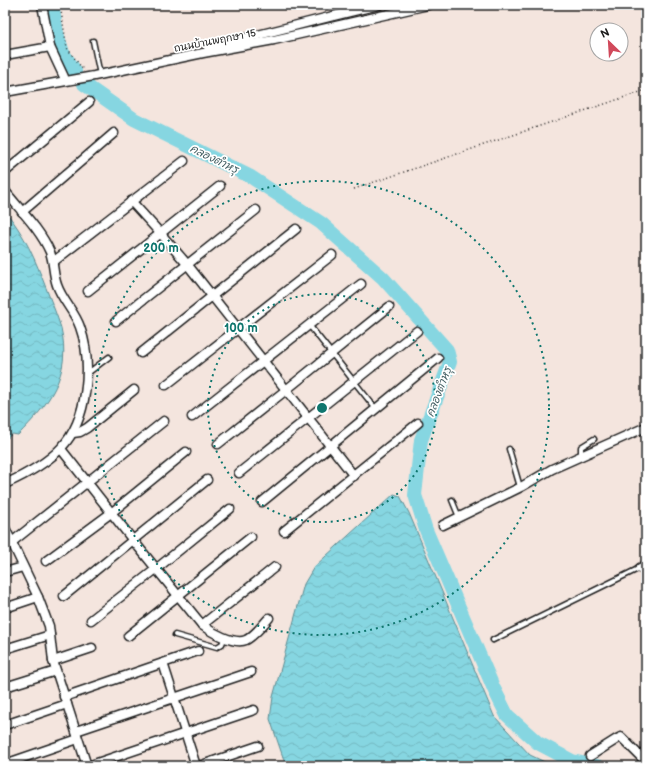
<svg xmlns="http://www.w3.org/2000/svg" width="651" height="771" font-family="'Balsamiq Sans','Playpen Sans Thai',sans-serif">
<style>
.water{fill:url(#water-waves);stroke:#5c8c92}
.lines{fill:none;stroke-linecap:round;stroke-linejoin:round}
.river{stroke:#86d6e1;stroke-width:14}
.service-casing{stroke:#1c1c1c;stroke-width:7}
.minor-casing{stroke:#1c1c1c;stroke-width:11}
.path{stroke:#1c1c1c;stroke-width:1.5;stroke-dasharray:1 3;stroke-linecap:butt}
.service{stroke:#fff;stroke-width:4}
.minor{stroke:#fff;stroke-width:8}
.ring{fill:none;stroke:#0f766e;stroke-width:2;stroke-dasharray:2 4}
.labels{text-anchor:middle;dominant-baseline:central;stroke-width:3.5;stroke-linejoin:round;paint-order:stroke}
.street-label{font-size:10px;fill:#1c1c1c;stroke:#fff}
.water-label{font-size:11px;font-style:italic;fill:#415d61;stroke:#fff}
.centre{fill:#0f766e;stroke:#fff;stroke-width:2}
.ring-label{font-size:12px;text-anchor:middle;font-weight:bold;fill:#0f766e;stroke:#fff;stroke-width:3.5;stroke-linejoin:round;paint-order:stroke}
</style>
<defs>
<pattern id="water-waves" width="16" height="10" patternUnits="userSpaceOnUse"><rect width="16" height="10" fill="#86d6e1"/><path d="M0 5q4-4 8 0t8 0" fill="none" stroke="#73b7c0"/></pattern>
</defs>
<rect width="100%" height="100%" fill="#f4e5de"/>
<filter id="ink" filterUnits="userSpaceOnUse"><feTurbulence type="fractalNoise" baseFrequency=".025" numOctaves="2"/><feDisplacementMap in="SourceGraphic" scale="8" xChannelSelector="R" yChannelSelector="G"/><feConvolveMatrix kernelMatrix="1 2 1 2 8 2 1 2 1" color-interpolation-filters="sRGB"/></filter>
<g filter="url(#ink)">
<g class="water">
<path d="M5 211C25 235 35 259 46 288 51 301 57 315 61 328 72 375 49 404 18 435L12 434 5 440Z"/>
<path d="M394 494 400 496 409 513 494 716 530 755 553 766H286L270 719 273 697 304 584 314 567Z"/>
</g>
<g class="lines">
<g class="river">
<path d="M52 5 57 33 63 53 75 71"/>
<path d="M84 84 134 119 251 177 321 223 383 278 447 350 450 362 421 440 415 495 426 530 494 689 507 715 538 743 572 761 597 766"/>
</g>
<defs>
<g id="service">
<path d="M93 41 99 70"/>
<path d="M309 325 376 409"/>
<path d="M88 373 109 357"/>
<path d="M509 449 520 487"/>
<path d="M581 456V447L594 439"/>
<path d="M452 500 459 517"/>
<path d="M175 635 217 647 222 644 225 637"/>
<path d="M493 640 640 568"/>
</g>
<g id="minor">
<path d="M42 5 50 47 64 77"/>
<path d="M208 47C265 34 322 18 379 5"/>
<path d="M5 55 50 47"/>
<path d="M5 92 94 76 203 53 274 40 428 5"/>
<path d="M5 172 89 102"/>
<path d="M5 191C20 210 40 229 50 252 54 263 53 274 57 285 62 300 75 312 80 327 93 363 88 420 61 448 46 464 25 475 5 484"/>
<path d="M131 201 161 234 187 264 354 476"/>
<path d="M22 212 114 133"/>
<path d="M53 262 184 161"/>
<path d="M88 291 220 186"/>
<path d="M116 321 256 210"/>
<path d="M141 353 296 229"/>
<path d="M166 385 332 255"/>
<path d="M192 417 361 284"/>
<path d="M73 433 80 432 87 428 134 390"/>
<path d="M218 444 286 390 389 307"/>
<path d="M61 449 132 539 202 625C211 632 234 645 246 640 254 636 263 625 269 618"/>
<path d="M239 473 417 331"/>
<path d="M262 502 438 358"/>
<path d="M443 525 521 487 552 469 646 427"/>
<path d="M5 528 38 597 49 626 53 661 87 766"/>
<path d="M284 531 418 423"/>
<path d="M12 542 164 421"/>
<path d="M46 561 111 513 186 452"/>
<path d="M640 568 646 565"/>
<path d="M5 572 23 567"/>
<path d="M64 596 207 480"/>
<path d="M5 608 38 597"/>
<path d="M91 620 156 569 230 509"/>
<path d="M202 625 275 567"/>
<path d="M128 636 251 537"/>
<path d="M5 649 50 635"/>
<path d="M53 661 92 648"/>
<path d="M163 663 196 766"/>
<path d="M5 687 56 671"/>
<path d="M64 697 198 651"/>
<path d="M5 725 67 704"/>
<path d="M76 731 251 672"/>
<path d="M590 756 617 739 621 737 646 762"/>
<path d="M5 764 78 739"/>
<path d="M88 766 254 710"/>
<path d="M199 766 258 746"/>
</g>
</defs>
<use href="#service" class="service-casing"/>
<use href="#minor" class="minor-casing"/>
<g class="path">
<path d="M60 5 67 48 84 71"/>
<path d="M354 189 646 90"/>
</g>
<use href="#service" class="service"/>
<use href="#minor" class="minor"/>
</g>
</g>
<g class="ring">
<circle cx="322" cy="408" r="114"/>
<circle cx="322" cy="408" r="227"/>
</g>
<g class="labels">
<g class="street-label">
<text transform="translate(215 41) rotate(-11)">ถนนบ้านพฤกษา 15</text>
</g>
<g class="water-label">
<text transform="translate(214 159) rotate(26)">คลองตำหรุ</text>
<text transform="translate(439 392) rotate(-69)">คลองตำหรุ</text>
</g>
</g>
<circle cx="322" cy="408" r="6" class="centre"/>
<g class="ring-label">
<text x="161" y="252">200 m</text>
<text x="241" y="332">100 m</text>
</g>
<rect width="651" height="771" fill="none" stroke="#fff" stroke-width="20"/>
<rect x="10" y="10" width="631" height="751" fill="none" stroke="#1c1c1c" stroke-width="1.5" filter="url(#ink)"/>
<g transform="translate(609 42) rotate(335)"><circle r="19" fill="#ffffff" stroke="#a4a4a4"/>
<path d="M0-3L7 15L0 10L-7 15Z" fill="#d1495b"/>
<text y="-6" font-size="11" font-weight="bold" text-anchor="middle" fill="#1c1c1c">N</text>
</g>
</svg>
